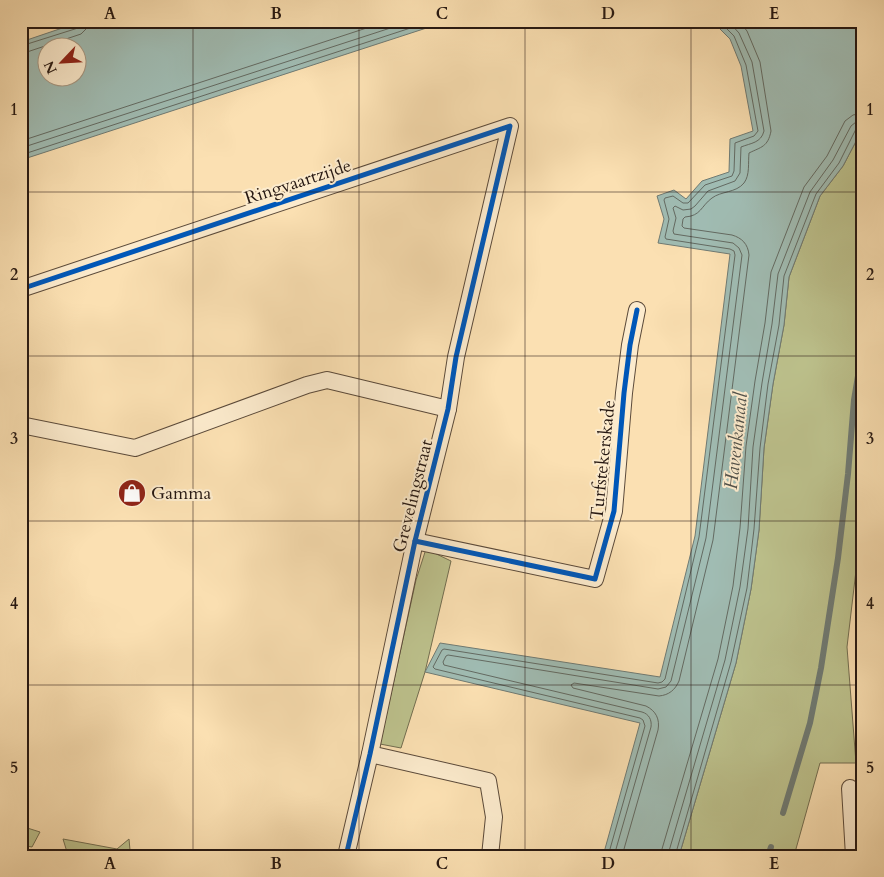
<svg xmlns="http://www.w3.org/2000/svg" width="884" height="877" font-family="Cardo,serif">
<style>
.green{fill:#bdc28d;stroke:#726d50}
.water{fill:#a0bcb3;stroke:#6f7a73;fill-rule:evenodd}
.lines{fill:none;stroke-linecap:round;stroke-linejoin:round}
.shore{stroke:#636a62;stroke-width:1}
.stream{stroke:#6f7a73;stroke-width:6}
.street-casing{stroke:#5b4a3a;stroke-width:18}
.street{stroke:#fcebcd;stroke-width:16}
.cycleway-casing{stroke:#fcebcd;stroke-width:8}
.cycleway{stroke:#0057b8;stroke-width:5}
.grid{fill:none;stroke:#261812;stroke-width:1;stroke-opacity:0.55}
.labels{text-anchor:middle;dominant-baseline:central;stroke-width:4;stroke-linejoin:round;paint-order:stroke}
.street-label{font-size:18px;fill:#261812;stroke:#fcebcd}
.poi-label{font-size:18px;fill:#261812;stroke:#fcebcd;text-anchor:start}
.water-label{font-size:19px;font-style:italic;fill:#51514a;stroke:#fcebcd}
.neatline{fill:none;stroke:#261812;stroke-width:2}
.grid-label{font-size:16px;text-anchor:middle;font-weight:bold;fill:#261812}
</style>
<rect width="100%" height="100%" fill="#fbe0b2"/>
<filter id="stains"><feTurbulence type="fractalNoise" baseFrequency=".004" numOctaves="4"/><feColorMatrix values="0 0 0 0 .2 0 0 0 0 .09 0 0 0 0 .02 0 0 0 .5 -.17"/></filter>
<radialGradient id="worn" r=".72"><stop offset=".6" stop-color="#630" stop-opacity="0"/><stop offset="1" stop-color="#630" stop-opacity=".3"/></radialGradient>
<g class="green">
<path d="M863 128V511L847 647 856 763H820L794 856H679L736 663 751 589 759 530 764 448 773 384 784 325 789 277 820 196 843 166Z"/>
<path d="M426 549 451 561 425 672 401 748 380 744 416 580Z"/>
<path d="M21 826 40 832 32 847 21 845Z"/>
<path d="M63 839 117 849 129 839 130 850 125 856H80L67 852Z"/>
</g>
<g class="water">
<path d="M83 21H448L21 160V42ZM48 48H78V78H48Z"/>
<path d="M712 21H863V128L843 166 820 196 789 277 784 325 773 384 764 448 759 530 751 589 736 663 679 856H603L640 723 425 672 440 643 660 677 695 536 730 254 658 243 664 219 657 196 674 190 686 199 702 181 729 172 730 139 753 131 741 66 730 39Z"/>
</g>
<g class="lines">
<g class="shore">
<path d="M21 46 78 28 81 26V21"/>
<path d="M21 53 27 52 81 34 86 29 88 21"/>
<path d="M21 141 388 21"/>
<path d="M21 148 412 21"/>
<path d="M21 155 432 21"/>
<path d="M608 856 645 726 643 720 640 718 435 669 433 667 442 650 444 649 658 683 662 682 665 679 699 537 735 255 734 251 730 249 666 239 665 237 669 219 664 200 665 198 673 196 683 203H688L705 185 732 176 734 171 735 143 754 136 758 131 746 65 734 36 719 21"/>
<path d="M614 856 651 727C652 720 649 714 642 712L444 665 443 662 446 656 448 655 658 689 666 687 671 681 706 538 742 255 739 248 733 243 674 234 673 231 676 218 673 208 675 206 683 210 691 209 695 206 708 191 735 181 740 173 741 147C751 143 761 143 764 131L752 62 739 33 728 21"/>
<path d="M622 856 658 730C660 719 656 711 646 706L573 688 571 685 574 683 659 696C669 695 675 690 679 681L713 540 749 255C748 244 742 238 732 235L684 228 682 226 683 219 685 217C701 216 701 206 712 198 721 191 736 193 744 183 750 175 748 163 749 153 761 147 768 147 771 131L760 62 747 31 739 21"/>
<path d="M661 856 662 849 718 659 733 586 740 528 746 446 755 381 765 323 771 272 804 187 827 156 845 121 853 115 863 113"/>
<path d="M668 856 669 851 725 660 740 587 748 529 753 447 762 383 772 324 778 274 810 192 833 160 851 126 856 122 863 120"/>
<path d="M675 856 731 662 747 588 754 529 760 448 768 384 779 325 784 276 816 194 839 163 856 129 859 127H863"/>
</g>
<g class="stream">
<path d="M783 813 810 723 821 668 838 558 848 474 854 400 860 364 863 354"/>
<path d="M768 856 771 847"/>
</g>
<defs>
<g id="street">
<path d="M21 289 510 126 456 357 448 409 415 541 370 754 346 856"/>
<path d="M21 425 135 448 307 385 327 380 448 409"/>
<path d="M415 541 595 579 614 511 624 393 630 345 637 310"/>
<path d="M370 754 488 781 494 817 490 856"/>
<path d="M850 788 854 856"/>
</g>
</defs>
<use href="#street" class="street-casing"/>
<use href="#street" class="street"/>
<defs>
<g id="cycleway">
<path d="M21 289 510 126 456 357 448 409 415 541 370 754 346 856"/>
<path d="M415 541 595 579 614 511 624 393 630 345 637 310"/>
</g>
</defs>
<use href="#cycleway" class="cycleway-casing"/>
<use href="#cycleway" class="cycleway"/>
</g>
<path class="grid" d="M193 21V856M359 21V856M525 21V856M691 21V856M21 192H863M21 356H863M21 521H863M21 685H863"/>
<defs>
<symbol id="shop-disc" viewBox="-11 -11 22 22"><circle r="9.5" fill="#8f2418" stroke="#fcebcd"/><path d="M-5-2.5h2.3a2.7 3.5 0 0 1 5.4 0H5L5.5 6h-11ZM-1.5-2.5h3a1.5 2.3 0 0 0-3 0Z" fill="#fff"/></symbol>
</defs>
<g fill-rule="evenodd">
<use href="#shop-disc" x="116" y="477" width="32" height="32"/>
</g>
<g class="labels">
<g class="street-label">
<text transform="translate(298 182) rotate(-18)">Ringvaartzijde</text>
<text transform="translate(603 460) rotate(-84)">Turfstekerskade</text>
<text transform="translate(413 496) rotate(-76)">Grevelingstraat</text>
</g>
<g class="poi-label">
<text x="151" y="493">Gamma</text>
</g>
<g class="water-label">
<text transform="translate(736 441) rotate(-84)">Havenkanaal</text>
</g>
</g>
<rect width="884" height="877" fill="none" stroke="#fbe0b2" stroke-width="55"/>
<g transform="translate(62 62) rotate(245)"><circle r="24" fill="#fcebcd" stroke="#a69782"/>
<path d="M0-4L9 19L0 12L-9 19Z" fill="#8f2418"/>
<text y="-8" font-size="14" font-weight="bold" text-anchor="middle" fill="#261812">N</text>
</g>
<rect x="28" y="28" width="828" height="822" class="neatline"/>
<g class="grid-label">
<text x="110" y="19">A</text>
<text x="276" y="19">B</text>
<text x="442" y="19">C</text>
<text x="608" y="19">D</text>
<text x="774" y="19">E</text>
<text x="14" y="115">1</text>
<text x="870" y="115">1</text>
<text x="14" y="280">2</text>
<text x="870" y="280">2</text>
<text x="14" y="444">3</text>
<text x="870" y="444">3</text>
<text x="14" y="609">4</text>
<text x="870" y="609">4</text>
<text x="14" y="773">5</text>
<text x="870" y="773">5</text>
<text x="110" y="869">A</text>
<text x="276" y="869">B</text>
<text x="442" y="869">C</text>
<text x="608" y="869">D</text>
<text x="774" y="869">E</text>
</g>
<rect width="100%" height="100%" filter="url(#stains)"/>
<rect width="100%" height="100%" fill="url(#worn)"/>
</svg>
